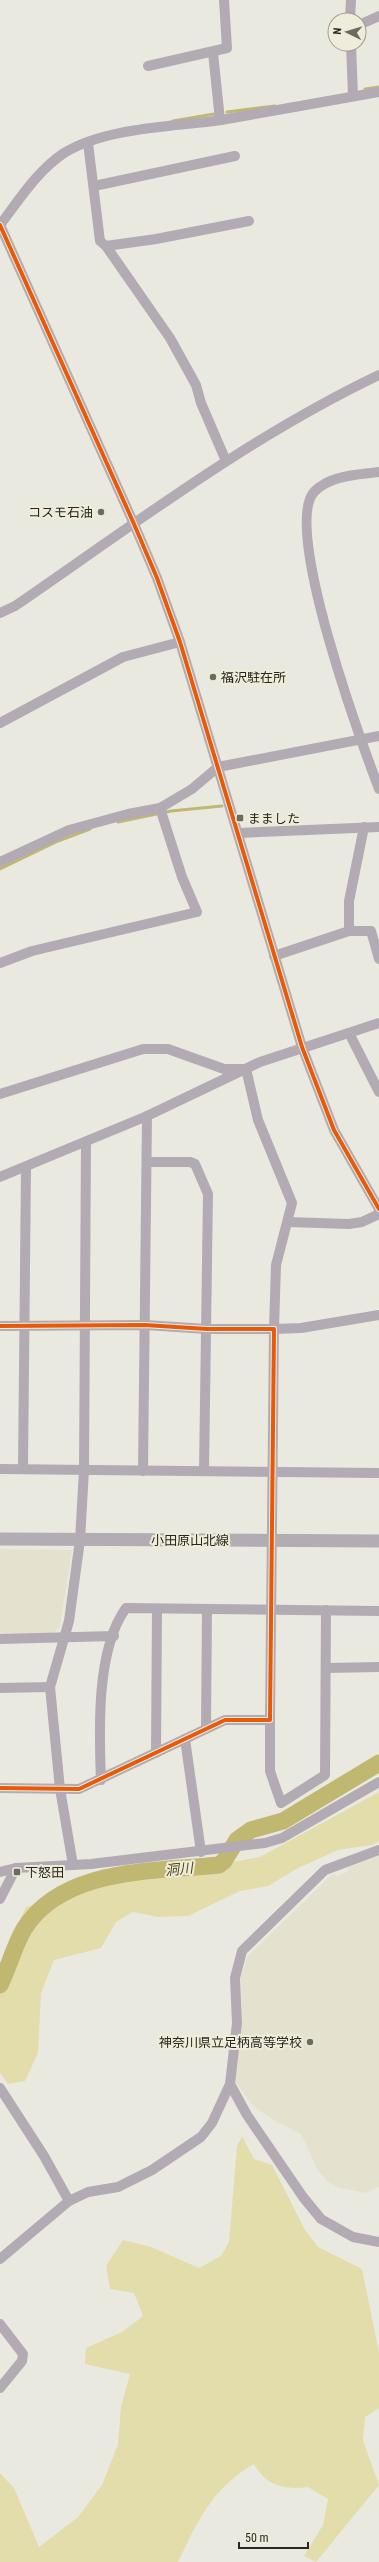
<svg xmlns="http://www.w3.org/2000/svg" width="379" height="2562" font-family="'Roboto Condensed','Noto Sans JP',sans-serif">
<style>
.built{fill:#e4e2cf}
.green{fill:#e3ddab}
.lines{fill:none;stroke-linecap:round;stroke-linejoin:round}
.stream{stroke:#c0b771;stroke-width:3}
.river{stroke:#c0b771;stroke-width:17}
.minor{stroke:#b3abb4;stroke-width:10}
.major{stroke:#b3acb3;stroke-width:13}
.cycleway-casing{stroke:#efedda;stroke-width:6}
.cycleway{stroke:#e8590c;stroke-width:4}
.poi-dot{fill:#6c6b63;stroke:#efedda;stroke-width:1.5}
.labels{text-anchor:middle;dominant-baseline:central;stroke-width:4;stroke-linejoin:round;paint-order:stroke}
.poi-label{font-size:13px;fill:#282720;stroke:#efedda;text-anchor:start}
.street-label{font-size:13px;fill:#282720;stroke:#efedda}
.water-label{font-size:14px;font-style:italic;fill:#4c471f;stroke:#efedda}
</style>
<rect width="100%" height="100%" fill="#eae9df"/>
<g class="built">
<path d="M0 1549 72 1550 60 1627 53 1634H0Z"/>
<path d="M379 1856V2187L366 2193 336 2187 328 2182 318 2171 301 2134 273 2120 252 2105 235 2081 242 2023 241 1977 247 1957 332 1874 337 1876 347 1872 349 1867Z"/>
</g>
<g class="green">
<path d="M379 1792V1841L372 1845 338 1850 298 1868 268 1886 240 1891 188 1916 158 1917 133 1912 116 1922 101 1948 54 1960 41 1993 38 2053 25 2081 8 2084 0 2073V1964L26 1907 98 1886 260 1857Z"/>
<path d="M242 2136 254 2159 272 2165 305 2230 318 2247 362 2269 379 2353V2408L365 2417 363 2440 379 2485 316 2562 304 2556 323 2525 328 2499 308 2487C285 2490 266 2486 254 2464 212 2488 198 2521 178 2562H0V2473L14 2488 39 2547 78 2517 102 2485 118 2444 121 2407 130 2374 85 2364 86 2348 122 2332 143 2316 134 2293 110 2289 106 2266 123 2240 151 2247 199 2268 221 2256 229 2242 237 2146Z"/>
</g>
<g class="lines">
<g class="stream">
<path d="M365 89 379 87"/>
<path d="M227 112 275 106"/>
<path d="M173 121 214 114"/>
<path d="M118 822 171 811 222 806"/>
<path d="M0 869 58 841 90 829"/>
</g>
<path class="river" d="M0 1985C9 1967 14 1946 24 1929 63 1867 154 1872 219 1865L224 1861 237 1840 251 1830 283 1821 379 1763"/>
<g class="minor">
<path d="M350 20 351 0"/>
<path d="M359 25 379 16"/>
<path d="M351 44 353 96"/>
<path d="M213 53 220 120"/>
<path d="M148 66 227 48 224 0"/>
<path d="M88 143 100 241 106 246 170 338 196 385 201 403 226 461"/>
<path d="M94 186 235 156"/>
<path d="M0 225 134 524 157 578 180 642 302 1047 334 1130 379 1209"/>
<path d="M0 225C19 200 37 171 64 153 106 127 173 127 221 120 274 111 326 101 379 92"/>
<path d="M106 246 156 239 249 221"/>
<path d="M379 472C357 475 330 475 314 492 282 527 362 744 379 789"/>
<path d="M0 613 15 606C133 525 249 437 379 375"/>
<path d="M0 723 123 657 180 642"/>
<path d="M239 833 379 827"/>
<path d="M0 862 69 830 128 814 160 808 192 789 218 767 379 736"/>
<path d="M349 931V901L364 827"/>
<path d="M274 956 349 931H371L379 959"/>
<path d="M0 963 32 951 197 912 182 877 160 808"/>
<path d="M349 1033 379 1092"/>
<path d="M0 1094 143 1049H168L224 1069H246L258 1120 292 1203 276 1265 274 1329 301 1328 379 1315"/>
<path d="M147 1162H190L195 1164 208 1194 204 1471"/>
<path d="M0 1177 147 1116 260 1062 379 1023"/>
<path d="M288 1222 349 1224 362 1222 379 1214"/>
<path d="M0 1326 145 1325 207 1329H274L270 1720H225L79 1789 0 1788"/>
<path d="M0 1469 379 1473"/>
<path d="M23 1469 26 1167"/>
<path d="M143 1471 147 1116"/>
<path d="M0 1639 114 1636"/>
<path d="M326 1668 379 1667"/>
<path d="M0 1688 50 1687"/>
<path d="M270 1720V1771L281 1803 325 1775 326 1610"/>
<path d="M206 1728 207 1609"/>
<path d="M185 1739 201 1852"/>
<path d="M156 1753 157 1609"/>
<path d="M101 1780C99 1731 96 1649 126 1608L379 1611"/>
<path d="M73 1865 60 1789 50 1687 69 1621 80 1540 84 1470 86 1142"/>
<path d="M0 1872 16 1868 91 1864 265 1843 282 1838 379 1782"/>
<path d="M0 1899 16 1868"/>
<path d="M230 2084 247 2115 303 2197 321 2219 353 2237 379 2242"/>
<path d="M0 2088 44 2156 69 2201"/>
<path d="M0 2259 69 2201 88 2192 118 2187 152 2170 201 2137 212 2123 230 2084 237 2023 235 1978 242 1951 325 1870 379 1850"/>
<path d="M0 2324 23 2354 22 2361 0 2388"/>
</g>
<path class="major" d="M0 1539 379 1541"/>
<defs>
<g id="cycleway">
<path d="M0 225 134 524 157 578 180 642 302 1047 334 1130 379 1209"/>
<path d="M0 1326 145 1325 207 1329H274L270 1720H225L79 1789 0 1788"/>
</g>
</defs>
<use href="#cycleway" class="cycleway-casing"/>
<use href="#cycleway" class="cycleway"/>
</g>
<g class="poi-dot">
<circle cx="101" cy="512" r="4"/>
<circle cx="213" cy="677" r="4"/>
<rect x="236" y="814" width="8" height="8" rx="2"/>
<rect x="13" y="1868" width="8" height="8" rx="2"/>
<circle cx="310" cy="2042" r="4"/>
</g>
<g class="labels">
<g class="poi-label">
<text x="93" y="512" text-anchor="end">コスモ石油</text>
<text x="221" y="677">福沢駐在所</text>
<text x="248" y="818">まました</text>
<text x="25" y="1872">下怒田</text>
<text x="302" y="2042" text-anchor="end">神奈川県立足柄高等学校</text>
</g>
<g class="street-label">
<text x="190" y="1540">小田原山北線</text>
</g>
<g class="water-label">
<text transform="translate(179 1869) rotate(-6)">洞川</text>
</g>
</g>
<g transform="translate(347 32) rotate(275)"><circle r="19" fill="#efedda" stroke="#9f9e90"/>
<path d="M0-3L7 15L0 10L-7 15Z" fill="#6c6b63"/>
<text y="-6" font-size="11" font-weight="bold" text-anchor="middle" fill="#282720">N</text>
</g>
<path d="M239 2542v6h69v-6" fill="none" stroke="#282720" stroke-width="2"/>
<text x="245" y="2542" font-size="12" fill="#282720" stroke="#efedda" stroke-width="3" paint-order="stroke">50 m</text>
</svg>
